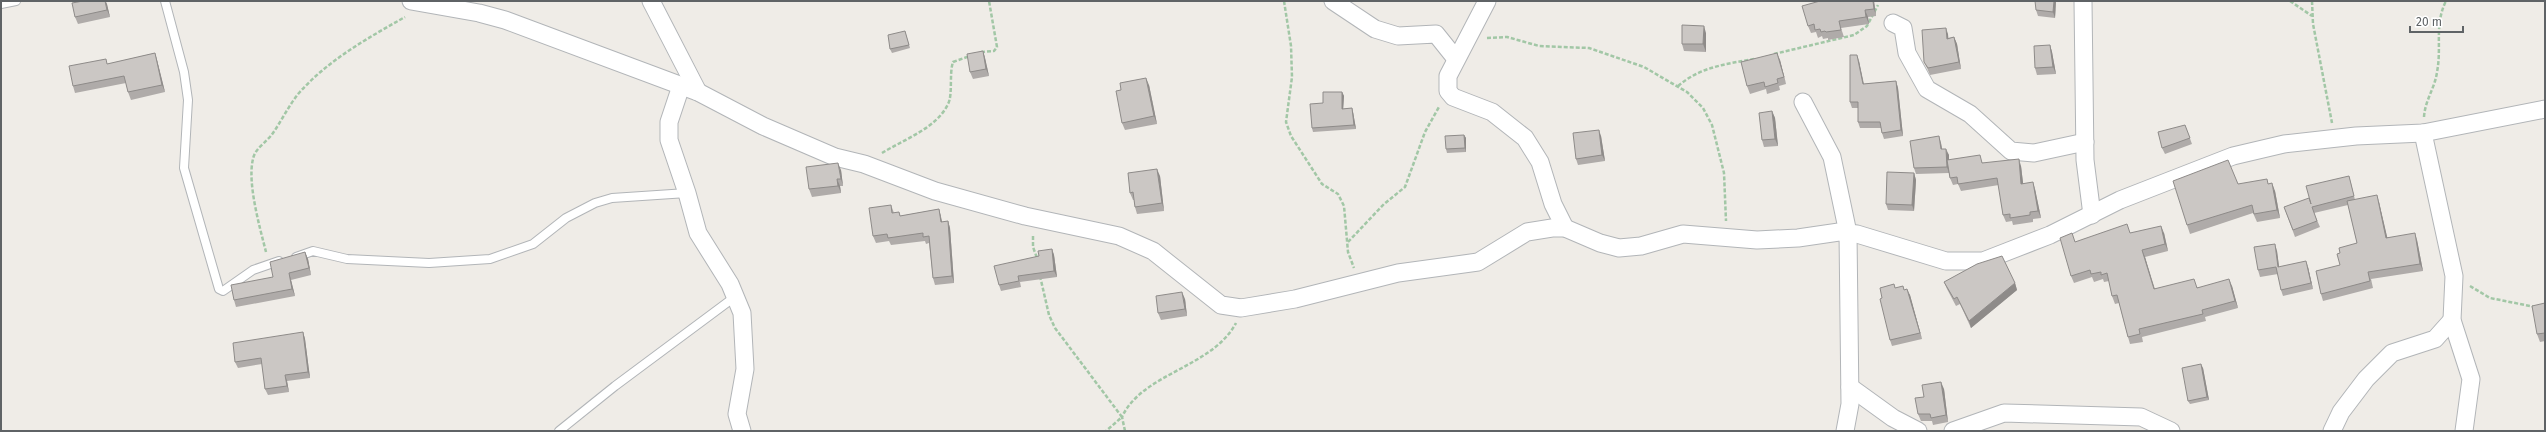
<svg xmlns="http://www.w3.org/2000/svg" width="2546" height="432" font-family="'Fira Sans',sans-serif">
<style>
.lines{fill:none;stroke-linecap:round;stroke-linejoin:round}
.lane-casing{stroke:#b2b5b8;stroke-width:10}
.street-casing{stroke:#b2b5b8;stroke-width:19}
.path{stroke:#a2c7a6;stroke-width:2.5;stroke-dasharray:4 2;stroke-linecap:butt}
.lane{stroke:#fff;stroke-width:8}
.street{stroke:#fff;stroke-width:17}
.wall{fill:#afaba9}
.shaded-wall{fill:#8e8b89}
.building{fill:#cbc7c4;stroke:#8e8b89}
</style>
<rect width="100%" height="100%" fill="#efece7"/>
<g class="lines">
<defs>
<g id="lane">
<path d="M165 1 184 72 188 100 184 168 219 289 223 291 253 270 279 261"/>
<path d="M1 4 16 1"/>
<path d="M296 257 313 251 347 259 429 263 490 259 533 244 566 218 595 203 612 198 687 193"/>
<path d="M559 431 615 386 736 296"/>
</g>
<g id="street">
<path d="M411 1 479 13 505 20 698 92 763 126 835 157 864 164 935 191 1025 216 1119 236 1153 251 1221 305 1241 308 1295 299 1398 273 1478 262 1527 232 1552 228H1565L1600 243 1619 248 1641 246 1683 234 1757 240 1798 238 1839 232 1857 234 1946 261H1983L2050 235 2120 200 2233 156 2284 144 2356 136 2423 133 2545 109"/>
<path d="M651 1 698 92"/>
<path d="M1333 1 1375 29 1398 36 1436 34 1456 59"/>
<path d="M1487 1 1448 76V91L1453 97 1492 112 1525 138 1540 162 1553 204 1565 228"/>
<path d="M2083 1 2085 160 2092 215"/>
<path d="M1893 23 1903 28 1907 53 1927 89 1970 114 2011 151 2034 153 2085 142"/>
<path d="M681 86 669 122V140L687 193 698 233 730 284 742 313 745 369 737 414 742 431"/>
<path d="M1803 102 1832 157 1848 233 1850 404 1845 431"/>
<path d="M2423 133 2454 276 2452 320 2471 379 2464 431"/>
<path d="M1850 387 1893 418 1918 431"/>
<path d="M1953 431 2004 413 2141 417 2171 431"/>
<path d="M2332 431 2341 412 2366 379 2392 353 2435 339 2452 320"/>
</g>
</defs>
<use href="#lane" class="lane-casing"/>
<use href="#street" class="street-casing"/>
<g class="path">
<path d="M1284 1 1291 46 1292 77 1286 122 1291 136 1322 184 1338 194 1344 206 1348 252 1354 268"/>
<path d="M2290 1 2312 16"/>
<path d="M2312 1 2313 24 2332 123"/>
<path d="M1487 38 1507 37 1539 46 1589 48 1644 67 1687 92 1703 108 1712 125 1724 173 1726 221"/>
<path d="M981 52 994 51 997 47 989 1"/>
<path d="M1774 54 1854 35 1867 26 1878 5"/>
<path d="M1678 86C1700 67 1726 64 1754 59"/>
<path d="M2424 117C2425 100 2435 88 2437 72 2442 47 2434 25 2446 1"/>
<path d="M882 153C903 140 937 128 948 104 953 95 949 74 953 62L970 56"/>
<path d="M1033 236V247L1037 258"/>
<path d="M1348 242 1384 204 1405 187 1425 132 1439 107"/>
<path d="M266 252C260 228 247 183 253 159 255 148 267 142 273 133 282 120 289 105 299 93 328 60 368 38 405 17"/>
<path d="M1040 276 1049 315 1055 328 1122 417 1106 431"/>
<path d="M2470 286 2490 298 2535 307"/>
<path d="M1125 431 1122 417C1142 373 1212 368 1236 323"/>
</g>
<use href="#lane" class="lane"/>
<use href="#street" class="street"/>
</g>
<g class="wall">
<path d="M83 1H106L110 17 78 24 75 17Z"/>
<path d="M1874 1 1876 16 1868 17 1869 24 1841 28 1844 37 1828 40V38L1823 39 1822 36 1818 38 1816 32 1811 33 1808 26Z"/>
<path d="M2056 1 2055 18 2038 16 2036 10Z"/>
<path d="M905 31 910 48 892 53 890 49Z"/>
<path d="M1706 33V52L1684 51 1682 44Z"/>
<path d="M1948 34V38L1954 37 1957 44 1961 69 1930 75 1927 68 1924 62Z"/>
<path d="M2050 45 2052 52 2056 74 2037 75 2035 68Z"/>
<path d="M983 51 985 58 989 76 973 79 970 72Z"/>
<path d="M155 53 157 60 165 92 131 100 128 92 126 83 75 93 73 86 108 64Z"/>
<path d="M1780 60 1786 84 1779 86 1780 90 1767 94 1766 89 1750 94 1747 86Z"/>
<path d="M1859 61 1864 84 1896 81 1898 88 1903 136 1884 139 1882 133 1881 128H1860L1858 122V108H1852L1850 102Z"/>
<path d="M1149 85 1157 124 1125 130 1122 123 1121 90Z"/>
<path d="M1342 92 1344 96 1343 109 1352 108 1353 112 1356 129 1313 132 1312 128 1323 103Z"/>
<path d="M1772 111 1775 118 1778 146 1764 147 1762 140Z"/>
<path d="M2185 125 2192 144 2165 154 2162 148Z"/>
<path d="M1464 135 1466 138V152L1447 153 1446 149Z"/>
<path d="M1601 136 1605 161 1578 165 1576 159Z"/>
<path d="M1941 143 1942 149 1949 155V160L2021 166 2023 183 2035 189 2041 218 2033 219V222L2013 225 2012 221 2006 222 2003 215 1999 185 1961 191 1958 184 1953 185 1950 178 1949 173 1916 174 1914 168Z"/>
<path d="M841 170 843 186H840L841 193 812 197 809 189Z"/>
<path d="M1914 173 1916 180 1914 211 1888 210 1886 204Z"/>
<path d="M1160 176 1164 211 1137 214 1135 207 1134 200H1133L1130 193Z"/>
<path d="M2349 176 2351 183 2355 200 2379 202 2387 237 2417 240 2423 271 2371 279 2373 288 2323 301 2321 294 2340 265V253L2357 243 2348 205 2314 213 2320 227 2295 237 2284 207 2311 204Z"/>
<path d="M2238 184H2268L2275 191 2280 218 2257 222 2253 213 2190 234 2187 225Z"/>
<path d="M891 205 894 213 899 212 900 216 939 209 941 217 942 222 948 221 950 228 954 283 935 285 933 278 929 243 926 244 925 241 891 245 889 241 876 243 873 236Z"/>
<path d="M2131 233H2164L2168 251 2145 257 2154 289 2232 286 2238 308 2205 317 2206 321 2142 337 2143 342 2130 344 2128 337 2119 303 2115 304 2112 296 2109 281 2104 282 2103 279 2094 282 2092 277 2074 283 2071 276Z"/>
<path d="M1052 249 1054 255 1057 277 1020 282 1021 287 1001 291 999 285 1039 256Z"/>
<path d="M2277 251 2279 267H2308L2313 289 2283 296 2281 290 2278 274 2260 277 2258 270Z"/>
<path d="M305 252 308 259 311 275 291 280 295 296 236 307 234 300 273 277Z"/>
<path d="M1944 282 2015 283 2017 290 1971 328 1960 304 1956 306 1947 289Z"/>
<path d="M1895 288 1904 290 1910 295 1922 339 1892 346 1890 340Z"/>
<path d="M1185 299 1187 316 1161 320 1158 313Z"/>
<path d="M2545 303V341L2540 342 2537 334Z"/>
<path d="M303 332 305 339 310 378 287 381 289 392 268 395 265 389 262 364 238 368 235 362Z"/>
<path d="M2203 368 2209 400 2190 404 2188 401Z"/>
<path d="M1944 389 1948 422 1933 425 1932 421H1921L1918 414 1924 397Z"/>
</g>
<g class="shaded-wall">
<path d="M105 1 107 4 110 17 107 10Z"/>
<path d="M1873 1H1874L1876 16 1874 9Z"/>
<path d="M2054 1H2056L2055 18 2053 12Z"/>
<path d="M1865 10 1868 17 1869 24 1866 17Z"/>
<path d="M1704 26 1706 33V52L1703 44Z"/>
<path d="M1946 28 1948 34 1949 45 1947 39Z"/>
<path d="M1954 37 1957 44 1961 69 1959 62Z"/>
<path d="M2050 45 2052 52 2056 74 2053 67Z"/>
<path d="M983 51 985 58 989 76 986 69Z"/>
<path d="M155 53 157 60 165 92 162 85Z"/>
<path d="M1777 53 1780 60 1786 84 1784 77Z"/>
<path d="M1857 55 1859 61 1865 91 1863 84Z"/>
<path d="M1146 78 1149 85 1157 124 1154 116Z"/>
<path d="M1896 81 1898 88 1903 136 1901 130Z"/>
<path d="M1342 92 1344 96 1343 112 1342 109Z"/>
<path d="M1352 108 1353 112 1356 129 1354 125Z"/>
<path d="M1772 111 1775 118 1778 146 1775 139Z"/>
<path d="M1599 130 1601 136 1605 161 1602 155Z"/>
<path d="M1464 135 1466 138V152L1465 148Z"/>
<path d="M1939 136 1941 143 1943 156 1941 149Z"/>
<path d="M1946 149 1949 155V173L1947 167Z"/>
<path d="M2019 159 2021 166 2024 191 2021 184Z"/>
<path d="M838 163 841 170 843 186 841 179Z"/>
<path d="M1157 169 1160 176 1164 211 1162 203Z"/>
<path d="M1914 173 1916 180 1914 211 1912 205Z"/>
<path d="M837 179 840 186 841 193 838 186Z"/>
<path d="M2033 182 2035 189 2041 218 2038 211Z"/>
<path d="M2272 183 2275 191 2280 218 2277 210Z"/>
<path d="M2377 195 2379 202 2389 245 2386 238Z"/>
<path d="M939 209 941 217 943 229 941 222Z"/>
<path d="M948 221 950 228 954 283 952 276Z"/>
<path d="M2161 226 2164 233 2168 251 2165 244Z"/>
<path d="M2415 233 2417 240 2423 271 2420 264Z"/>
<path d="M2275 244 2277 251 2280 274 2278 267Z"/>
<path d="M1052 249 1054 255 1057 277 1054 271Z"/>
<path d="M2142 250 2145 257 2157 296 2154 289Z"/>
<path d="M305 252 308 259 311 275 309 268Z"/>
<path d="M2306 261 2308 267 2313 289 2311 283Z"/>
<path d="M289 273 291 280 295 296 292 289Z"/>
<path d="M2229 279 2232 286 2238 308 2235 301Z"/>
<path d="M2015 283 2017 290 1971 328 1969 321Z"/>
<path d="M1907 289 1910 295 1922 339 1920 333Z"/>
<path d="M1182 292 1185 299 1187 316 1185 309Z"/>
<path d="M303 332 305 339 310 378 308 372Z"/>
<path d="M2201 364 2203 368 2209 400 2207 397Z"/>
<path d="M285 375 287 381 289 392 287 386Z"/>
<path d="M1941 382 1944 389 1948 422 1946 415Z"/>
</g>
<g class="building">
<path d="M83 1H105L107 10 75 17 72 3Z"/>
<path d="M1820 1H1873L1874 9 1865 10 1866 17 1839 21 1841 30 1826 32 1825 31 1821 32 1820 29 1815 30 1814 24 1808 26 1802 6Z"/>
<path d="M2035 1H2054L2053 12 2036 10Z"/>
<path d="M1682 25 1704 26 1703 44H1682Z"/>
<path d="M1946 28 1947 39 1954 37 1959 62 1928 68 1924 62 1922 30Z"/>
<path d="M905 31 909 45 890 49 888 35Z"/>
<path d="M2050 45 2053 67 2035 68 2034 46Z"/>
<path d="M983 51 986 69 970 72 967 54Z"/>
<path d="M155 53 162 85 128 92 124 76 73 86 69 66 106 59 107 64Z"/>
<path d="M1777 53 1784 77 1777 79 1778 83 1765 87 1764 82 1747 86 1741 62Z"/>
<path d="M1850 55H1857L1863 84 1896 81 1901 130 1882 133 1880 122H1858V102H1850Z"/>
<path d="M1146 78 1154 116 1122 123 1116 91 1121 90 1120 83Z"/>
<path d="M1323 92H1342V109L1352 108 1354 125 1312 128 1310 104 1323 103Z"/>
<path d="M1772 111 1775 139 1762 140 1759 113Z"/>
<path d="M2185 125 2190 138 2162 148 2158 132Z"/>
<path d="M1599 130 1602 155 1576 159 1573 133Z"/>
<path d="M1464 135 1465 148 1446 149 1445 136Z"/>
<path d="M1939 136 1941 149H1946L1947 167 1914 168 1910 141Z"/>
<path d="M1980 155 1982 163 2019 159 2021 184 2033 182 2038 211 2030 212V215L2010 218V214L2003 215 1997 178 1958 184 1957 177 1950 178 1947 160Z"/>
<path d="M2228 160 2238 184 2267 179 2268 184 2272 183 2277 210 2254 214 2252 205 2187 225 2173 181Z"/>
<path d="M838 163 841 179H837L838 186 809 189 806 167Z"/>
<path d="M1157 169 1162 203 1135 207 1133 192 1130 193 1128 173Z"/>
<path d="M1887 172 1914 173 1912 205 1886 204Z"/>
<path d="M2349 176 2354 196 2312 207 2317 221 2293 230 2284 207 2309 198 2311 204 2306 186Z"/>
<path d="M2377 195 2386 238 2415 233 2420 264 2368 272 2370 281 2321 294 2316 271 2340 265 2337 254 2340 253 2339 248 2357 243 2347 201Z"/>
<path d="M891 205 892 213 899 212 900 216 939 209 941 222 948 221 952 276 933 278 929 236 923 237V233L888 238 887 234 873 236 869 208Z"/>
<path d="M2127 224 2130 233 2161 226 2165 244 2142 250 2154 289 2194 279 2197 288 2229 279 2235 301 2202 310 2203 314 2139 329 2140 334 2128 337 2117 295 2112 296 2107 273 2101 275V272L2091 274 2090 270 2071 276 2060 238 2072 233 2075 242Z"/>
<path d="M2275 244 2278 267 2306 261 2311 283 2281 290 2276 267 2258 270 2254 247Z"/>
<path d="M1052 249 1054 271 1018 276 1019 281 999 285 994 266 1039 256 1038 251Z"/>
<path d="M305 252 309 268 289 273 292 289 234 300 231 285 273 277 270 262Z"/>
<path d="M2002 256 2015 283 1969 321 1957 297 1954 299 1944 282 1977 264Z"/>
<path d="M1894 284 1895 288 1903 286 1904 290 1907 289 1920 333 1890 340 1880 299 1882 298 1880 288Z"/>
<path d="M1182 292 1185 309 1158 313 1156 296Z"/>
<path d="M2545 303V333L2537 334 2532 306Z"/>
<path d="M303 332 308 372 285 375 287 386 265 389 261 358 235 362 233 343Z"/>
<path d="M2201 364 2207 397 2188 401 2182 368Z"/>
<path d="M1941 382 1946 415 1931 418 1930 414H1918L1915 398 1924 397 1922 385Z"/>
</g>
<rect width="2546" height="432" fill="none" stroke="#5f6366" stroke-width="4"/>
<path d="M2410 26v6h53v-6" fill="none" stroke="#5f6366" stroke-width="2"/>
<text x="2416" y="26" font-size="12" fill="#5f6366" stroke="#ffffff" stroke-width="3" paint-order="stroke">20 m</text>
</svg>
